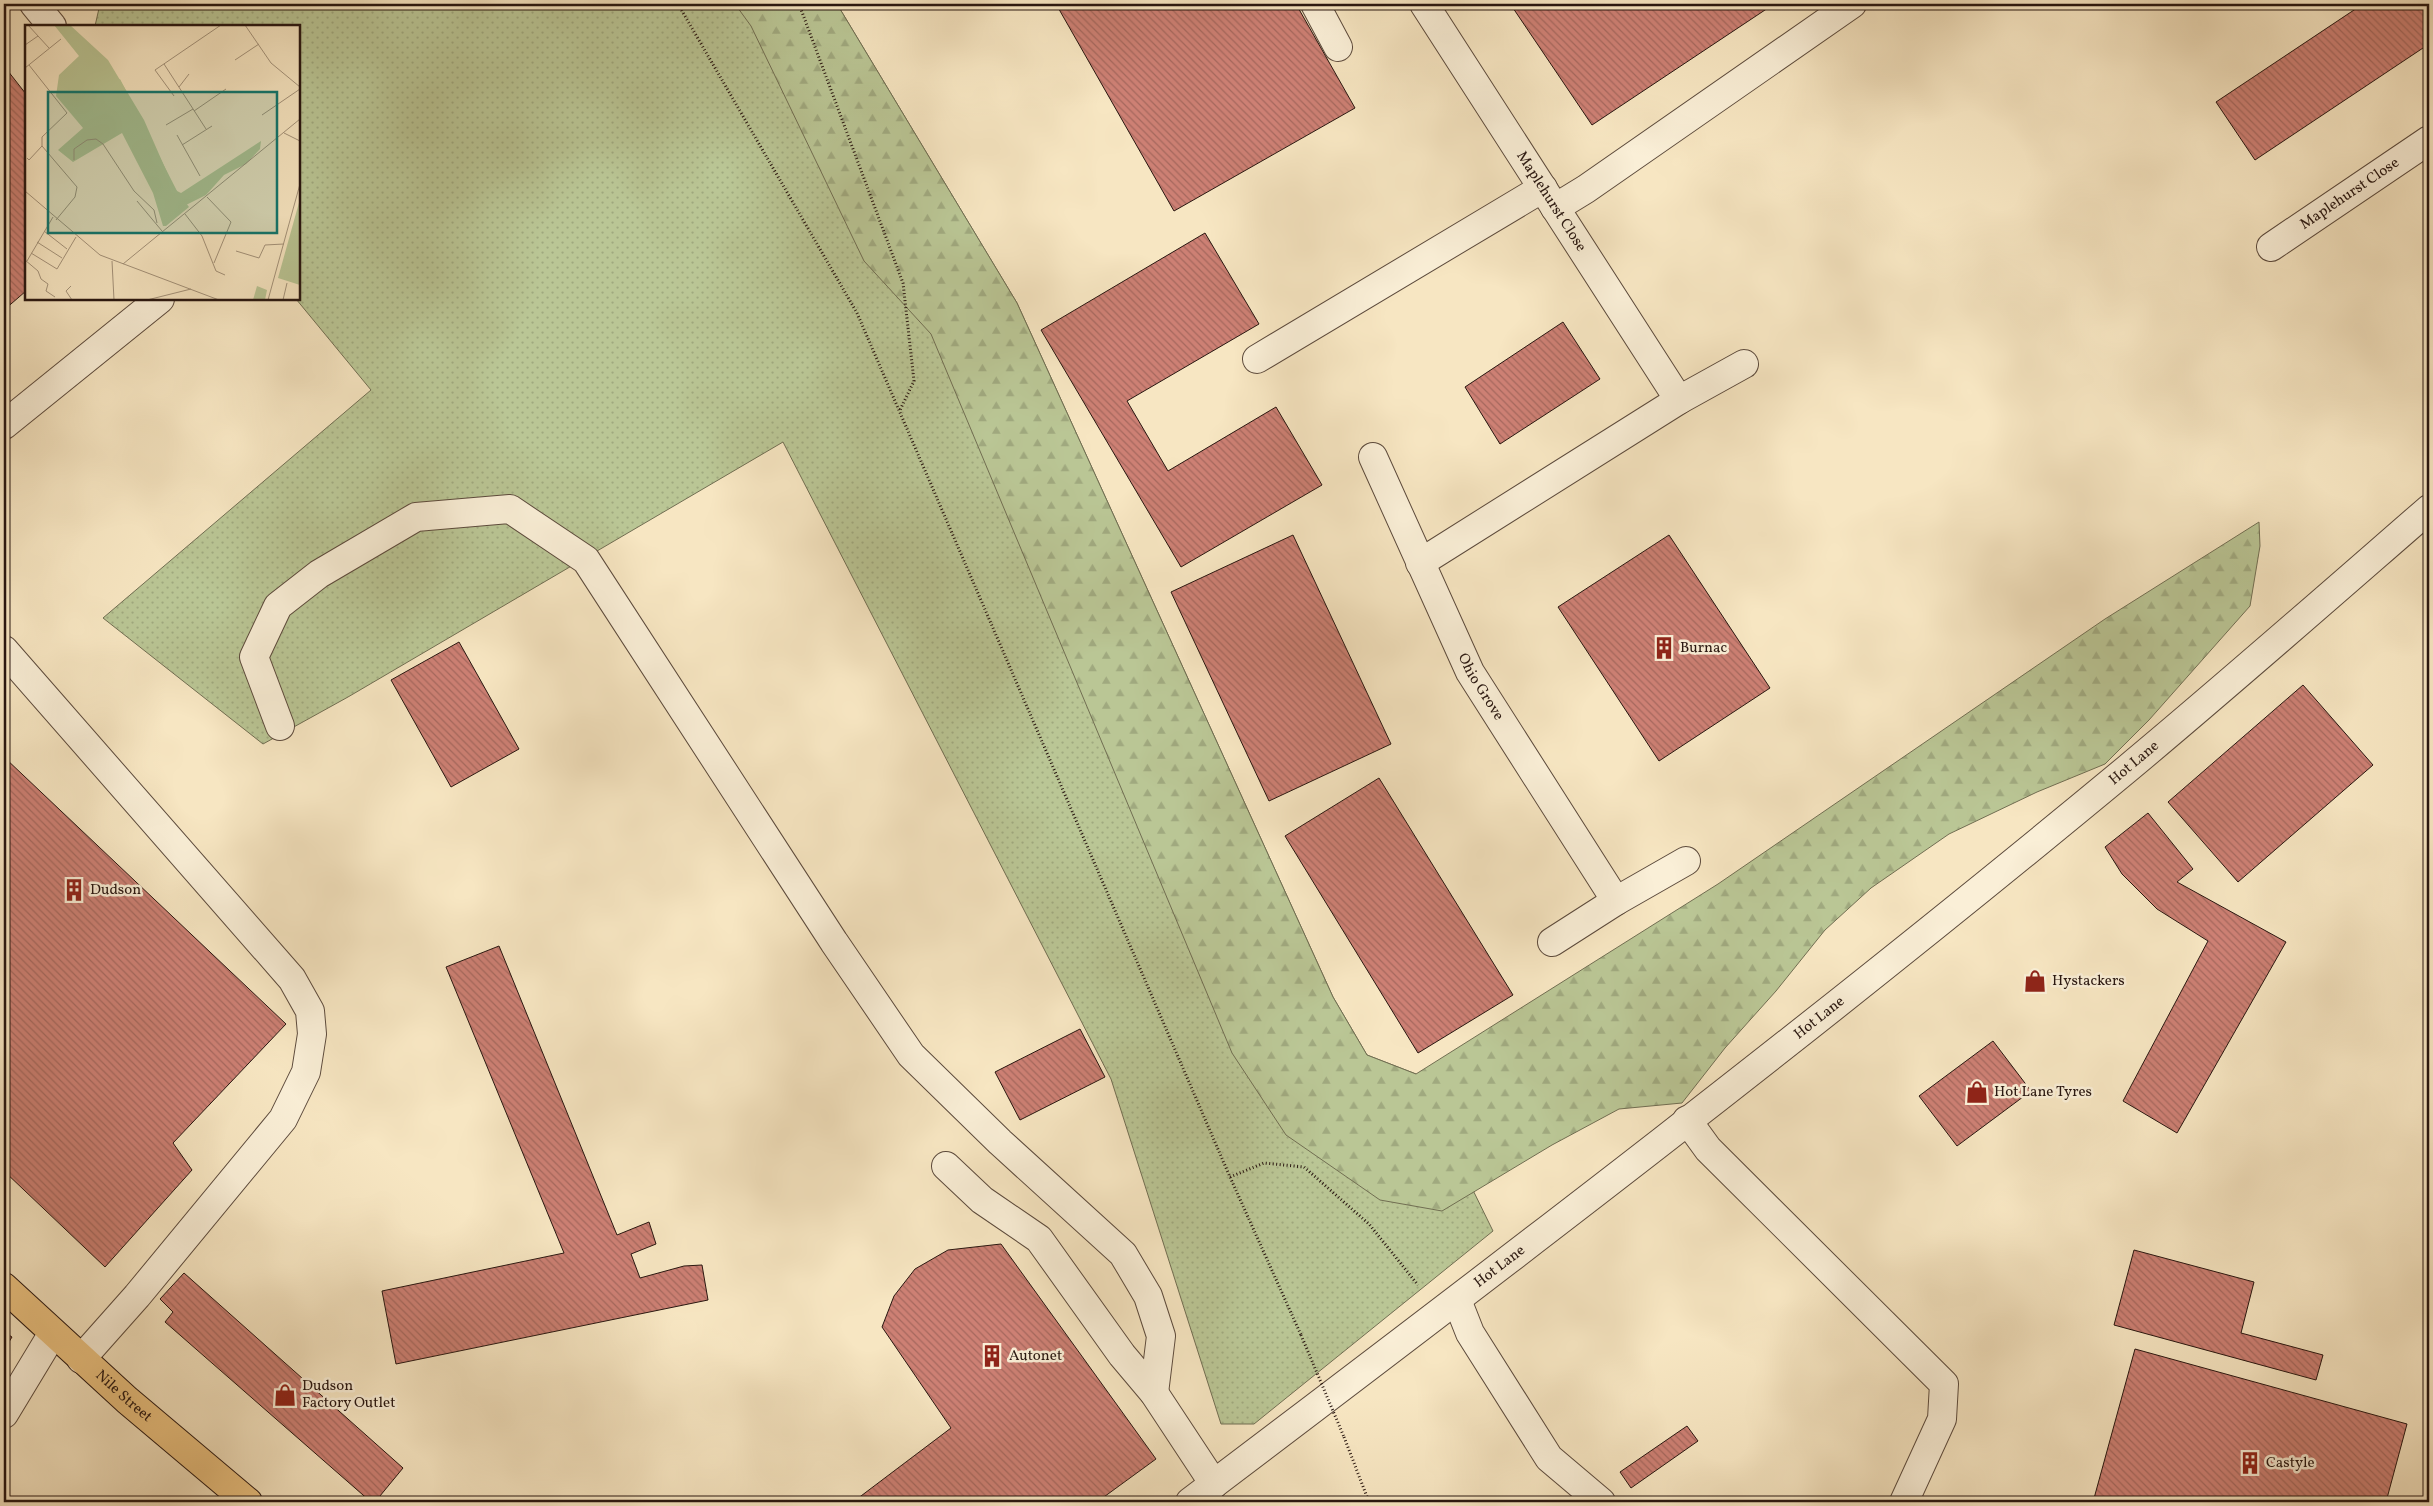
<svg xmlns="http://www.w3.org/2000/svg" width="2433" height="1506" font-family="Vollkorn,serif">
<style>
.grass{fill:url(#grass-dots);stroke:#716e52}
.forest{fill:url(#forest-firs);stroke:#716e52}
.building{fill:url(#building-back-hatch);stroke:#281610}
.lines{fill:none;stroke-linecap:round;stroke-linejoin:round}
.minor-casing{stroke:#5c4a3c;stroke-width:30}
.major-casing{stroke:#281610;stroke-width:30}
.path{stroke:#281610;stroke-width:3;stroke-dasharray:1 2.5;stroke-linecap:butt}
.minor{stroke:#faefd7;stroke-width:28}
.major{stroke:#ecc381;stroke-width:28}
.path-bridge{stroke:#281610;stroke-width:3;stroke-dasharray:1 2.5;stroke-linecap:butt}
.labels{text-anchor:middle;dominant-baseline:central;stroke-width:5;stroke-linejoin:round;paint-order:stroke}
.street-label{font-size:15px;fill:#281610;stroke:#faefd7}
.poi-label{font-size:15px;fill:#281610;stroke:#faefd7;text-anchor:start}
.inset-road{fill:none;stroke:#a4937b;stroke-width:1}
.view{fill:#0f766e;fill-opacity:0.15;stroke:#0f766e;stroke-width:2.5}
.inset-edge{fill:none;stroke:#281610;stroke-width:2.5}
</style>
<defs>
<pattern id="grass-dots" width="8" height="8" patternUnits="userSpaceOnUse" patternTransform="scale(1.25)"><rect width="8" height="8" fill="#bac695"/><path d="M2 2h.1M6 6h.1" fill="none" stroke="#a0a97f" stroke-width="1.8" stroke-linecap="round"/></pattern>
<pattern id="forest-firs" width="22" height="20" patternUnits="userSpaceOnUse" patternTransform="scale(1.25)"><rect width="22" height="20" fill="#bac695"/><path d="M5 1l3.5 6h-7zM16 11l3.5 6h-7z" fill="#a0a97f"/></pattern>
<pattern id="building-back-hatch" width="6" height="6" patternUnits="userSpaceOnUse" patternTransform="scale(1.25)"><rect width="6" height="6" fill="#cd8074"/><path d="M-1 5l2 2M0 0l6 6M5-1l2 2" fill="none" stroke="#a6685e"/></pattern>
</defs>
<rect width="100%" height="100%" fill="#f7e6c2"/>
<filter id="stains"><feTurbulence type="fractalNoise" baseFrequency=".004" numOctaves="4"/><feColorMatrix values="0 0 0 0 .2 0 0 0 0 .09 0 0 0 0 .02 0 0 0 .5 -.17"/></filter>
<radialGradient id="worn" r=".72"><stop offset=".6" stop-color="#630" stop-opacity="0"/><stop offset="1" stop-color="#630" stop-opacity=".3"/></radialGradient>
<path class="grass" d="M100 4H837L1017 303 1333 997 1367 1055 1416 1074 1493 1231 1254 1424H1221L1111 1079 783 442 348 697 263 744 103 618 371 390 296 299H299V26H95Z"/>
<path class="forest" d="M735 4H837L1017 303 1333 997 1367 1055 1416 1074 1718 884 2105 619 2259 522 2260 546 2250 606 2149 720 2105 764 2037 792 1949 834 1871 888 1825 930 1776 991 1725 1048 1682 1103 1619 1109 1552 1145 1442 1211 1380 1200 1286 1135 1232 1053 931 334 864 261 751 26Z"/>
<g class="building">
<path d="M1056 4H1296L1355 108 1174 211Z"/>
<path d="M1520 4H1774L1592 125 1513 8Z"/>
<path d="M2363 4H2429V44L2255 160 2216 102Z"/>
<path d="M4 66 26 94V291L4 310Z"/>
<path d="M1205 233 1259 324 1127 401 1168 471 1276 407 1322 485 1181 567 1041 330Z"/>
<path d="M1563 322 1600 379 1500 444 1465 387Z"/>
<path d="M1293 535 1391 744 1269 801 1171 592Z"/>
<path d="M1669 535 1770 688 1659 761 1558 607Z"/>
<path d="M459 642 519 749 451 787 391 680Z"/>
<path d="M2303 685 2373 765 2238 882 2168 802Z"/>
<path d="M4 757 286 1024 173 1143 192 1170 105 1267 4 1171Z"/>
<path d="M1379 778 1513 995 1418 1053 1285 836Z"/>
<path d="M2148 813 2193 869 2177 882 2286 942 2177 1133 2123 1101 2208 941 2157 909 2122 874 2105 847Z"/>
<path d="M499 946 617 1235 649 1222 656 1244 631 1254 640 1278 684 1266 702 1265 708 1300 396 1364 382 1291 564 1253 446 967Z"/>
<path d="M1080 1029 1105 1077 1020 1120 995 1072Z"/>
<path d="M1993 1041 2031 1091 1957 1146 1919 1096Z"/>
<path d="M1001 1244 1156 1459 1097 1502H853L951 1428 882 1327 894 1296 915 1269 948 1250Z"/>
<path d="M2134 1250 2254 1282 2241 1333 2323 1355 2316 1380 2114 1325Z"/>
<path d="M184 1273 403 1468 375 1502H371L165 1322 173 1312 160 1299Z"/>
<path d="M4 1332 12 1337 4 1350Z"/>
<path d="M2135 1349 2407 1424 2386 1502H2093Z"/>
<path d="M1687 1426 1698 1441 1631 1488 1620 1472Z"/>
</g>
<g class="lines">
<defs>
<g id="minor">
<path d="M34 4 52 26"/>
<path d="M1315 4 1338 47"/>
<path id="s1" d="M1424 4 1679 400"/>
<path d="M1555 208 1586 189 1852 4"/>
<path id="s2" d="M2271 247 2429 140"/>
<path d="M1257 359 1543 188"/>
<path d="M4 425 160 299"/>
<path id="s3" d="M1373 457 1470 672 1616 901"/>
<path d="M1420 563 1679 400 1744 364"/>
<path d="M4 650 292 979 310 1011 312 1034 306 1072 283 1119 137 1296 81 1359"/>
<path d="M280 726 254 657 278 606 319 574 416 517 510 509 586 560 834 942 911 1055 1000 1142 1123 1254 1148 1296 1161 1336 1154 1393"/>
<path d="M1552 942 1616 901 1686 861"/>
<path d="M1687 1120 1708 1149 1944 1384 1942 1419 1904 1502"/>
<path d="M946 1166 982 1200 1039 1239 1122 1355 1154 1393 1214 1484"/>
<path d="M1457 1300 1470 1333 1549 1458 1601 1502"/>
<path d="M4 1414 53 1333"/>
<path id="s4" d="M1190 1502C1506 1263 1822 1022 2127 769 2229 684 2329 596 2429 509"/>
</g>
<g id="major">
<path id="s5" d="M4 1287 127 1400 248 1502"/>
</g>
</defs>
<use href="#minor" class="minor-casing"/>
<use href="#major" class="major-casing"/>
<g class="path">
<path d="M678 4 857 313 1230 1177 1301 1335"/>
<path d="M799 4 903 283 914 381 900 410"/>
<path d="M1230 1177 1264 1163 1304 1167 1369 1224 1418 1285"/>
<path d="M1344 1437 1369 1502"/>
</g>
<use href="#minor" class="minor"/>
<use href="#major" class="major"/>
<path class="path-bridge" d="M1301 1335 1344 1437"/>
</g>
<defs>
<symbol id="building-bare" viewBox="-9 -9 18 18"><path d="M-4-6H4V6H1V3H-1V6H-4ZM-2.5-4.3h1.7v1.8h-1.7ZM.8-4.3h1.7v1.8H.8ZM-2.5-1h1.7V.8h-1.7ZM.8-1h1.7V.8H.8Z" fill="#8f2418" stroke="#faefd7" stroke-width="2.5" paint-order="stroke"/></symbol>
<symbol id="shop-bare" viewBox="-9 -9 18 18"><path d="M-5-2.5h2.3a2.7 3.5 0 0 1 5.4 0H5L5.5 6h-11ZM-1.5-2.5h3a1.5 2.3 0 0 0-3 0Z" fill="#8f2418" stroke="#faefd7" stroke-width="2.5" paint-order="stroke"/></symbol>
</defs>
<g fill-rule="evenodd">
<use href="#building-bare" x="1648" y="632" width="32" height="32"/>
<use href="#building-bare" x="58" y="874" width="32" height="32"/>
<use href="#shop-bare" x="2019" y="965" width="32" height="32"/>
<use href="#shop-bare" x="1961" y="1076" width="32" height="32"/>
<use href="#building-bare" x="976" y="1340" width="32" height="32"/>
<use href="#shop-bare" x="269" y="1379" width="32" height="32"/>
<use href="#building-bare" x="2234" y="1447" width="32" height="32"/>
</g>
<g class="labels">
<g class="street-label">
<text stroke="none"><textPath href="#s2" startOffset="95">Maplehurst Close</textPath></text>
<text stroke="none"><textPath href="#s1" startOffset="235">Maplehurst Close</textPath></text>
<text stroke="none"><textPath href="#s3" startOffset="254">Ohio Grove</textPath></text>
<text stroke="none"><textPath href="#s4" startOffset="1199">Hot Lane</textPath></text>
<text stroke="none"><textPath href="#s4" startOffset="794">Hot Lane</textPath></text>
<text stroke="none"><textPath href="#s4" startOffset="389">Hot Lane</textPath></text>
<text stroke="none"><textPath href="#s5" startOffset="162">Nile Street</textPath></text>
</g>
<g class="poi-label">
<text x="1680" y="648">Burnac</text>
<text x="90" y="890">Dudson</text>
<text x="2052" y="981">Hystackers</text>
<text x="1994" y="1092">Hot Lane Tyres</text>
<text x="1009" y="1356">Autonet</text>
<text x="302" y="1386">Dudson<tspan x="302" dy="17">Factory Outlet</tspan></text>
<text x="2266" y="1463">Castyle</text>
</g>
</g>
<g transform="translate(25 25)">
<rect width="275" height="275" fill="#f7e6c2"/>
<path d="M29 0H45L83 35 119 95 148 161 164 182 141 201H138L128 168 97 108 48 137 33 125 58 103 31 71 34 50 54 31ZM275 174V260L253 253ZM232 261 242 265 240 275H228Z" fill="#bac695"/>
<path d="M95 54 152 166 156 168 236 116 235 124 221 139 199 150 181 170 159 181 153 180 139 166 111 98 86 59Z" fill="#bac695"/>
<path class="inset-road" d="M3 0 24 23M220 0 246 38 275 62M0 20 13 11M210 35 234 19M139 39 181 104M4 40 42 88 17 112V121M0 43 36 14M154 62 164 49M149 71 130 45 196 0M169 86 201 64M237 90 275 64M141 100 168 84M259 108 275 116M152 110 175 151M157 120 187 101M2 133 4 135 17 121 52 162 50 172 31 195M49 135V124L62 115 71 114 78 119 109 166 129 185 132 198M0 166 75 230 194 275M182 172 206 197 189 238M112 176 137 206M160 189 177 211 191 246 200 250M19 206 42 224M12 217 37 233M211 226 234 233 240 220 259 219M6 228 32 244 51 212M0 235 13 246 16 254 23 259 21 266 30 272M2 236 28 192M87 236 89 275M98 239 275 94M46 261 41 266 47 275M122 275 166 264M243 275 275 159M258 275 262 258"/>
<path class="view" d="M23 67H252V208H23Z"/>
<rect width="275" height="275" class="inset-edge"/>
</g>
<rect width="2433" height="1506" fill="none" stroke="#f7e6c2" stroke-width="20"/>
<rect x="5" y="5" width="2423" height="1496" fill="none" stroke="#281610" stroke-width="2.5"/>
<rect x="10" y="10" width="2413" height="1486" fill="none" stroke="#281610"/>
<rect width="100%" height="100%" filter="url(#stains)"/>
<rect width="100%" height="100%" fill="url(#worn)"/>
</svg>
